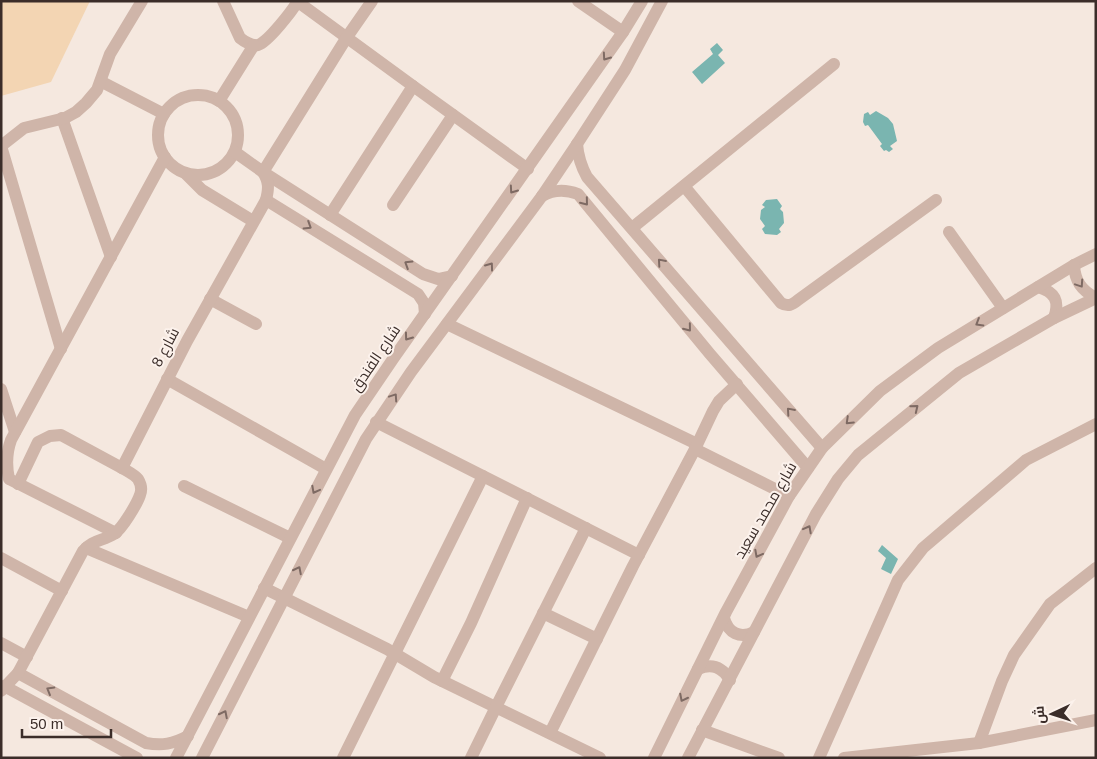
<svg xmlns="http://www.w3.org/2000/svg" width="1097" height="759" font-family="Arial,Cairo,sans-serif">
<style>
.sand{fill:#f3d5b3}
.water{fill:#7ab5b0}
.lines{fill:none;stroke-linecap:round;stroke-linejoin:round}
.minor{stroke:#cfb5a9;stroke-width:12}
.oneway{stroke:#7e6a63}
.labels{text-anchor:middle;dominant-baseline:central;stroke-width:4;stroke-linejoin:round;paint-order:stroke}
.street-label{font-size:15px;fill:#3b2d29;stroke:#fcf2ec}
</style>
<rect width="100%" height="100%" fill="#f5e8df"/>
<path class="sand" d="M1 1H90L51 82 1 96Z"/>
<g class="water">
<path d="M717 43 723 50 718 55 725 63 702 84 692 72 713 54 710 49Z"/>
<path d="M876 111 888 118 893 124 897 141 890 146 893 149 889 152 886 150 884 151 880 146 882 144 868 125 865 126 863 122 864 114 868 112 870 115Z"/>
<path d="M777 199 782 206 780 209 783 212 784 223 779 229 781 232 777 235 765 234 762 229 765 226 760 219 761 210 765 207 762 205 766 200Z"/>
<path d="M882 545 898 559 891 574 881 569 886 558 878 551Z"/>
</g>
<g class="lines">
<g class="minor">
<path d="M223 1 240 38C245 42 251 46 258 45 268 42 292 11 298 1"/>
<path d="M578 1 623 32"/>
<path d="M298 2 413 86"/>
<path d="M102 82 164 114"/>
<circle cx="198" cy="135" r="40"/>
<path d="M219 101 254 45"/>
<path d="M62 118 111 257"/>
<path d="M577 144C578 157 581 166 587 177L822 448"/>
<path d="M235 152 263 172 423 274 438 279 452 276"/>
<path d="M185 173 202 190 253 221"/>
<path d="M684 186 781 303C788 307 792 305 798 300L936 200"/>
<path d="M542 196C554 189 565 189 578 194L710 354 808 468"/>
<path d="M266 200 418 294 424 303 425 314"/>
<path d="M393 205 453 115"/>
<path d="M330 215 413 86 528 169"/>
<path d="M632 228 834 64"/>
<path d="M949 232 1003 308"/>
<path d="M1038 287C1055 292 1060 301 1054 318"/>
<path d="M210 299 256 324"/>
<path d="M447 324 697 444"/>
<path d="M61 349 1 146 24 128 65 118 76 112 86 103 97 90 110 54 142 1"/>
<path d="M167 379 326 469"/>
<path d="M1 389 15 432"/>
<path d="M376 422 639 555"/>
<path d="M695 449 789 496"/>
<path d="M9 479C6 465 6 454 11 440L165 157"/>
<path d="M11 480 116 533"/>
<path d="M18 484 38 442 50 436 61 435 122 468"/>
<path d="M184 486 290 538"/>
<path d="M86 548 249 617"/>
<path d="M1 558 62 591"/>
<path d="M264 588 387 649 434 677 600 758"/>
<path d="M543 613 597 639"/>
<path d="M724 618C728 633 740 639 754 632"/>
<path d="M1 643 27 657"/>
<path d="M698 669C712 663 722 667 730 680"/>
<path d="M18 673 146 743C162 746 173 744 188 736"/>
<path d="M442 681 471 623 527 498"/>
<path d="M4 686 137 758"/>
<path d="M1 691 18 673 83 551C92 540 103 541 114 534 122 529 137 504 140 495 142 490 141 484 138 479 135 475 127 471 122 468L187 341 266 200C269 188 269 182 263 172L347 37 372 1"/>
<path d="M702 730 779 758"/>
<path d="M550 733 633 566 695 449 713 411 719 401 737 384"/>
<path d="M979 743 1002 681 1014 655 1050 604 1096 568"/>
<path d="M176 758 355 415 393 359 623 32 642 1"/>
<path d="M202 758 366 439 411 372 542 196 577 144 625 70 662 1"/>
<path d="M343 758 483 476"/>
<path d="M471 758 496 707 586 528"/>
<path d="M654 758 726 612 789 496 822 448 880 391 938 348 1074 265 1096 254"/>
<path d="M688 758 816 514 838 479 858 455 959 373 1054 318 1096 298C1081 290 1075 281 1074 265"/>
<path d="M819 758 898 580 923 548 1026 460 1096 424"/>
<path d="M844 758 979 743 1096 720"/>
</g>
</g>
<defs><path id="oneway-chevron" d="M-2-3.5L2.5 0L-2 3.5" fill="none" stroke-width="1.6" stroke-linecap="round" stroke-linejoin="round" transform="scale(1.25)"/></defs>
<g class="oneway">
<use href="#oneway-chevron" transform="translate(606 57) rotate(125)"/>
<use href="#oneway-chevron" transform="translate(513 190) rotate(125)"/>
<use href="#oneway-chevron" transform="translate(585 202) rotate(51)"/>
<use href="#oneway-chevron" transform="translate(308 226) rotate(32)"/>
<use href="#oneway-chevron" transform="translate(661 262) rotate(-131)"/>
<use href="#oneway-chevron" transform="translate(408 264) rotate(-148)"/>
<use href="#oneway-chevron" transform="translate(490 266) rotate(-54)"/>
<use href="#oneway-chevron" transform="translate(1080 284) rotate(56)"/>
<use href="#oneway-chevron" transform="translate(979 323) rotate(149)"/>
<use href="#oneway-chevron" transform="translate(688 328) rotate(51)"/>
<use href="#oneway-chevron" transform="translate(408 337) rotate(126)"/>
<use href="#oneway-chevron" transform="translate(394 397) rotate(-56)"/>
<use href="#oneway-chevron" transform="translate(915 408) rotate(-39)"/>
<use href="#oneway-chevron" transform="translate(790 411) rotate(-131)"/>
<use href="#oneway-chevron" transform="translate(849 421) rotate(136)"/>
<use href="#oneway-chevron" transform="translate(315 490) rotate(118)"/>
<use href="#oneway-chevron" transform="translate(808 529) rotate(-62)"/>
<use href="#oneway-chevron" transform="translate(758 554) rotate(118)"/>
<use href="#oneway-chevron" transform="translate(298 570) rotate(-63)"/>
<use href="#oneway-chevron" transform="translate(50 690) rotate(-150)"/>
<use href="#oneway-chevron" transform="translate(683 698) rotate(117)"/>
<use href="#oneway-chevron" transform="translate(224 714) rotate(-63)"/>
</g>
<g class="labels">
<g class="street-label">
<text transform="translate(165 347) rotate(-62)">شارع 8</text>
<text transform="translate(375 358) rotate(-56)">شارع الفندق</text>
<text transform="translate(765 510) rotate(-60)">شارع محمد سعيد</text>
</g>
</g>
<rect width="1097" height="759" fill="none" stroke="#3b2d29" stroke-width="5"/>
<g transform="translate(1052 714) rotate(266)" stroke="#fcf2ec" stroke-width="4" paint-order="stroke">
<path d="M0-4L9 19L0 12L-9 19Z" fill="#3b2d29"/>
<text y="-8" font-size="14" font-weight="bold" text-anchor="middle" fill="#3b2d29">ش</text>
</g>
<path d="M22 729v8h89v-8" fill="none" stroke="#3b2d29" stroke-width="2.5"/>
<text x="30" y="729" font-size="15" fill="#3b2d29" stroke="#fcf2ec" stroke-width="4" paint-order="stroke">50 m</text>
</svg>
